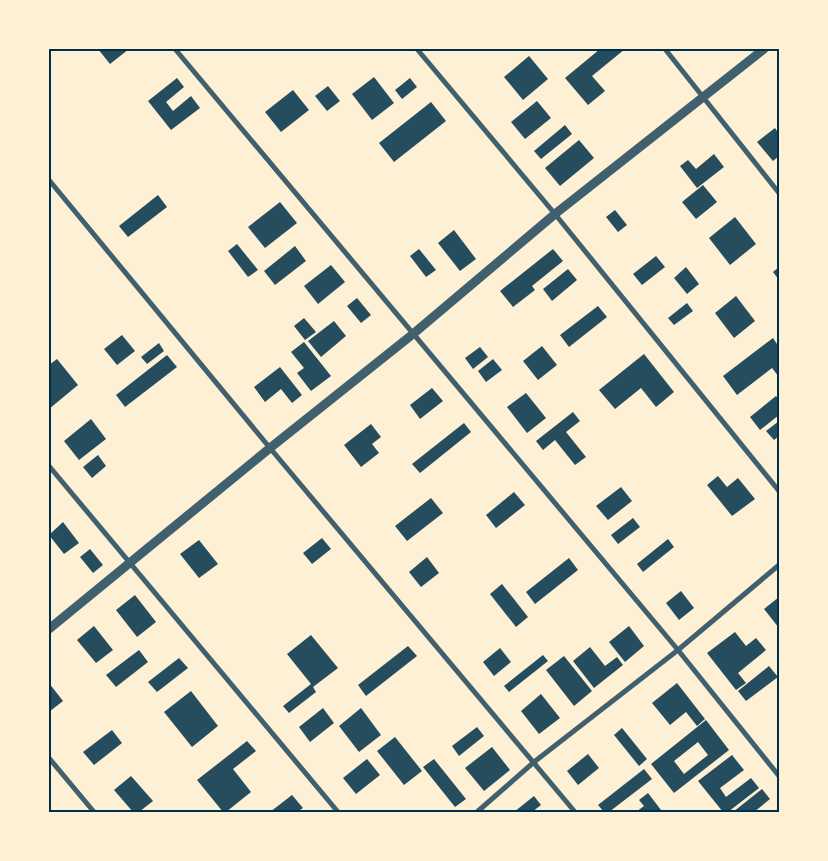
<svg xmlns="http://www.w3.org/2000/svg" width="828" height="861" font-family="'PT Sans',sans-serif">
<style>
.building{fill:#264d5e;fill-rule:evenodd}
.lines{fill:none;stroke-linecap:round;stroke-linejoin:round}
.minor{stroke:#3f606c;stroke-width:5}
.tertiary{stroke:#3f606c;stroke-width:9}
.neatline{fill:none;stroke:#003049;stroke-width:2}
</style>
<rect width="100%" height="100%" fill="#fdf0d5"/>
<g class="building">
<path d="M98 49H129L110 64Z"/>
<path d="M600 49H625L592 76 605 91 588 105 565 78Z"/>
<path d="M529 56 548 79 523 100 504 77Z"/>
<path d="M374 77 394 103 372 120 352 94Z"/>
<path d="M177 78 184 87 166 102 173 111 191 96 200 108 171 130 148 101Z"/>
<path d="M410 78 417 87 402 99 395 90Z"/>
<path d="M328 86 340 101 327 111 315 96Z"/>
<path d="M293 90 309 110 281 132 265 112Z"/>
<path d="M537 101 551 118 525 139 511 122Z"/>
<path d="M431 102 446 121 394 162 379 143Z"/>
<path d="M565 125 572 134 541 159 534 151Z"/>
<path d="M775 128 779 134V156L773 161 757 142Z"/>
<path d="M579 140 594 158 560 186 545 168Z"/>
<path d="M714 154 724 167 697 188 680 166 688 160 696 169Z"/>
<path d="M703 185 717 202 696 219 682 202Z"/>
<path d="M158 195 167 207 128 237 119 226Z"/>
<path d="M280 202 297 223 265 248 248 227Z"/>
<path d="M615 210 627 225 618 232 606 217Z"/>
<path d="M735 217 756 244 730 265 709 238Z"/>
<path d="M454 230 476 259 460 271 438 243Z"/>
<path d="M237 244 258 270 248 277 228 251Z"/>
<path d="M295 246 306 261 275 285 264 271Z"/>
<path d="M419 249 436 270 426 277 410 256Z"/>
<path d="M553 249 563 261 532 286 535 290 513 307 500 291Z"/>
<path d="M656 256 665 267 642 285 633 274Z"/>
<path d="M331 265 345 282 318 304 304 286Z"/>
<path d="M686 267 699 284 687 294 674 278Z"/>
<path d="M779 267V280L773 272Z"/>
<path d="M568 269 577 280 552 301 543 289Z"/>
<path d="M736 296 755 321 734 338 715 313Z"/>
<path d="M357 298 371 315 361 323 347 306Z"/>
<path d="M687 303 693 311 674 325 668 318Z"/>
<path d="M598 306 607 317 569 347 560 335Z"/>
<path d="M304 318 316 332 305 340 294 326Z"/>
<path d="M334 321 346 336 321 357 308 341Z"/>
<path d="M122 335 135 351 117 365 104 349Z"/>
<path d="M773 338 779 347V377L772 368 737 395 723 376Z"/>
<path d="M304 342 331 376 311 391 297 373 304 368 291 352Z"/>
<path d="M159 343 164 351 147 364 141 357Z"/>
<path d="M542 346 557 365 538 380 523 361Z"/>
<path d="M480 347 488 357 473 369 465 358Z"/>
<path d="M644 354 674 392 656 407 641 388 615 409 599 390Z"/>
<path d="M167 355 177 367 125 407 116 395Z"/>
<path d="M57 359 78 385 49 409V365Z"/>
<path d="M493 359 502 370 486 382 478 371Z"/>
<path d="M280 367 302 395 292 403 281 389 265 402 254 387Z"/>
<path d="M432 388 443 401 420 419 410 405Z"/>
<path d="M526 393 546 418 527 433 507 407Z"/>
<path d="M776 396 779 400V415L760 430 750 417Z"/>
<path d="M573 412 580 421 566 432 586 457 575 465 555 440 543 450 536 441Z"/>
<path d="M91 419 106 439 79 460 64 441Z"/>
<path d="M779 421V436L774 440 766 431Z"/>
<path d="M464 423 471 432 420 473 412 464Z"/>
<path d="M371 424 381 437 372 444 379 453 361 467 344 445Z"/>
<path d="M98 455 106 466 92 478 83 467Z"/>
<path d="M718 476 727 487 738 478 755 499 732 516 707 485Z"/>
<path d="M621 487 632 501 608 520 596 506Z"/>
<path d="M514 492 525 505 496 528 486 515Z"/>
<path d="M431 498 443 513 407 541 395 526Z"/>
<path d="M633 518 640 527 618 544 611 535Z"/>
<path d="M63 522 79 543 64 554 49 535Z"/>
<path d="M322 538 331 549 312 564 303 553Z"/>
<path d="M668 539 674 547 643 572 637 564Z"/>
<path d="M199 540 218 564 199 578 180 554Z"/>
<path d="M90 549 103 565 93 573 80 557Z"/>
<path d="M427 557 439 573 421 587 409 572Z"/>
<path d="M569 558 578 570 535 604 526 592Z"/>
<path d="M502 584 528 617 516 627 490 594Z"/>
<path d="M681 591 694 608 679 620 666 603Z"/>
<path d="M135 595 156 622 137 637 116 610Z"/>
<path d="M779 597V628L764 609Z"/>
<path d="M94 626 113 650 96 663 77 640Z"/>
<path d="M629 626 644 646 625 662 609 642Z"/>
<path d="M735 632 746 646 756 638 766 650 738 673 746 683 736 690 707 653Z"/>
<path d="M311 635 338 668 313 687 316 692 289 713 283 706 311 684 287 654Z"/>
<path d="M408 646 417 656 366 696 358 685Z"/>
<path d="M590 647 605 666 617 657 623 665 594 688 573 661Z"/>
<path d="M500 648 511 662 494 676 483 662Z"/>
<path d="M139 650 148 662 116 687 106 675Z"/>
<path d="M543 655 548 661 509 692 504 686Z"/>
<path d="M564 656 592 691 574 706 546 670Z"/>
<path d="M179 658 188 668 157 692 148 682Z"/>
<path d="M769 666 778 677 746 701 738 691Z"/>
<path d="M49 683 63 701 49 712Z"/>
<path d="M677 683 705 719 697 726 686 712 670 725 652 703Z"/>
<path d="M191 691 218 726 192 747 164 712Z"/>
<path d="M541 694 560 718 539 734 521 711Z"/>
<path d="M323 708 334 723 310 742 299 727Z"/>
<path d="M361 708 381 735 359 752 339 726Z"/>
<path d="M706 720 729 750 674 793 651 764ZM698 742 708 755 684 774 674 761Z"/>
<path d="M477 727 484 736 459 756 452 746Z"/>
<path d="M622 728 647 759 639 766 614 735Z"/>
<path d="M112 730 122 743 94 765 83 752Z"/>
<path d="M395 737 422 771 404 785 377 751Z"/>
<path d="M247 741 256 751 233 769 251 792 226 812H223L197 780Z"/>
<path d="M492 747 510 770 484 791 465 768Z"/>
<path d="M588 754 599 768 578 785 567 771Z"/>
<path d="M732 755 744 770 720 788 726 797 751 778 759 788 728 812H723L698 781Z"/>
<path d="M367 759 380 775 356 794 343 778Z"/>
<path d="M434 759 466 799 455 807 423 767Z"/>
<path d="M644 769 652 779 609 812H604L598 805Z"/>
<path d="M131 776 153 801 139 812H133L114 790Z"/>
<path d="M762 789 770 799 754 812H733Z"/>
<path d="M648 793 661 810 658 812H636L644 806 639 800Z"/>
<path d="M292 795 303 808 297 812H270Z"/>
<path d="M534 796 541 805 532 812H514Z"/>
</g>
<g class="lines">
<g class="minor">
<path d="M175 49 678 650 779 776"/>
<path d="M417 49 555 214 779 491"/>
<path d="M665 49 779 193"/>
<path d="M49 180 270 448 575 812"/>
<path d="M49 466 338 812"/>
<path d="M49 758 94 812"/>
<path d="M477 812 534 762 678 650 779 565"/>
</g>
<path class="tertiary" d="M49 629 270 448 413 334 555 214 764 49"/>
</g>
<rect width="828" height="861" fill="none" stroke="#fdf0d5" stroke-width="100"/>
<rect x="50" y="50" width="728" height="761" class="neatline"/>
</svg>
